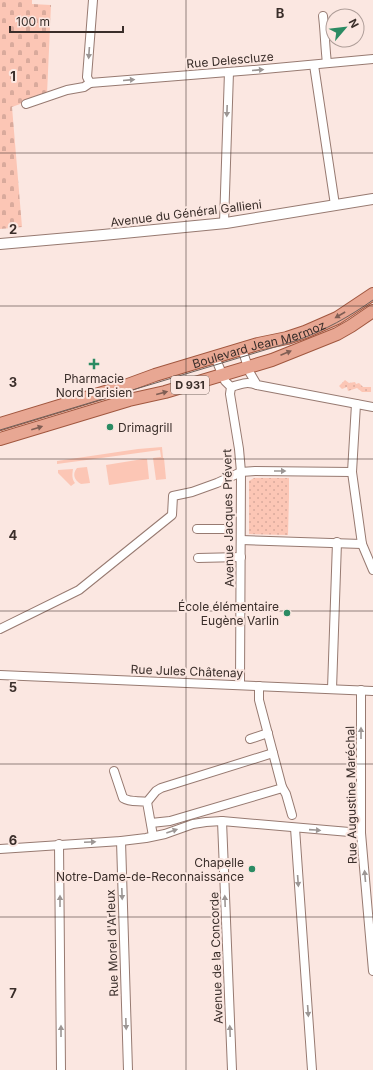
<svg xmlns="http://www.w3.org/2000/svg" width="373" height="1070" font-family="Inter,sans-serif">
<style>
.green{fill:#fcc6b5}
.cemetery{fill:url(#cemetery-stones)}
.park{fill:url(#park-dots)}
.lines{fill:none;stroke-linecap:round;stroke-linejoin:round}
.minor-casing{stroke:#977a71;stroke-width:10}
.tertiary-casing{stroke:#977a71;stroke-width:12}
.primary-casing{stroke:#a1573f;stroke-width:14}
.minor{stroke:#fff;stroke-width:8}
.tertiary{stroke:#fff;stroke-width:10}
.primary{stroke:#e8a793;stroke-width:12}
.tram{stroke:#6e605b;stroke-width:1}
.oneway{fill:#9c9694}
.oneway2{fill:#805e54}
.grid{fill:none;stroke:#3a2e2a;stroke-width:1;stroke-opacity:0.55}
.poi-dot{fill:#2b8b63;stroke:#fbe7e1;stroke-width:1.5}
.labels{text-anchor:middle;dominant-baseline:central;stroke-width:4;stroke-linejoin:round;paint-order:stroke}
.shield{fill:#fbe7e1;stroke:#746661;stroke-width:1}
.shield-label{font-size:11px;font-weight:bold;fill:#3a2e2a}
.street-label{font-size:12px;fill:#3a2e2a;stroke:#fbe7e1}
.poi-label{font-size:12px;fill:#3a2e2a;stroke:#fbe7e1;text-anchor:end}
.grid-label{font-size:13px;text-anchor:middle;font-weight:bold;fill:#3a2e2a;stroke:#fbe7e1;stroke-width:4;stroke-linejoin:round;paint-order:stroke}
</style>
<defs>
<pattern id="cemetery-stones" width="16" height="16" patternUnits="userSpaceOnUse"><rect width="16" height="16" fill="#fcc6b5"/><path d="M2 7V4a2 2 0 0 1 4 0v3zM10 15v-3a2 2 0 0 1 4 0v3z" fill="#d9aa9c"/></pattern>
<pattern id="park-dots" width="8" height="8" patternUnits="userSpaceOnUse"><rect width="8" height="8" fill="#fcc6b5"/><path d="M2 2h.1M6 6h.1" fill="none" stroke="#d9aa9c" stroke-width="1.8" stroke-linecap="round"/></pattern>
</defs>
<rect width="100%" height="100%" fill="#fbe7e1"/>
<g class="green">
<path d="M162 447 163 458H164L166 479 156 480 153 458 161 457 160 450 57 464V461L138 449Z"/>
<path d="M143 459H147L149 479 109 485 106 465Z"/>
<path d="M87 467 90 483 81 484C74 480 72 474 77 468Z"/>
<path d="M73 469C72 475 72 479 75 483L71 486 58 473V470Z"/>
</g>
<path class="cemetery" d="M0 0H32V4L51 5 47 94 12 107 22 227 0 229Z"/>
<g class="park">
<path d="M345 380 349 383 355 382 356 384 359 383 363 387H371V392H362L357 388 348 391 347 387 342 389 339 386Z"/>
<path d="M254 478H289V497L288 535 249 534V481Z"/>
</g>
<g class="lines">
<defs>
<g id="minor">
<path d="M323 16C325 32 325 47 327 63"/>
<path d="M314 65 335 205"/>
<path d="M90 83 253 70 373 59"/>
<path d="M90 83 87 77 93 0"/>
<path d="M26 104 67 90 84 87 90 83"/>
<path d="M224 223 229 72"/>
<path d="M242 349 250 373 257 385 373 407"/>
<path d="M215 357 225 381 231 387 230 394 239 449 241 472 240 685"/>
<path d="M231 387C241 384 247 381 257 385"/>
<path d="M356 404 352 472 362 544 373 570"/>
<path d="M197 529H228"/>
<path d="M241 540 362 544"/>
<path d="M198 558 241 557"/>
<path d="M0 629 79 590 172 515 173 496 192 492 217 483 241 472 255 471 352 472"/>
<path d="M0 675 373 691"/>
<path d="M332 689 337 542"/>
<path d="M361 690V833L373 971"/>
<path d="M250 739 268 733"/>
<path d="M114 771 123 798C131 803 139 800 147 802L153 836"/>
<path d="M282 787 286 794 292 815"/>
<path d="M147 802 156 791 161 788 273 753"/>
<path d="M222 821 232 1070"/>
<path d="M151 823 170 821 279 789 282 787 259 700V686"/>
<path d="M295 828 312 1070"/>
<path d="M121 841 128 1070"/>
<path d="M59 844 61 1070"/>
<path d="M0 849 121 841 146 838 165 834 193 824 206 822 222 821 361 833"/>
</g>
<path id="tertiary" d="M0 244 103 235 226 223 373 199"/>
<g id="primary">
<path id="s1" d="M0 424 125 386 155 375 258 344 287 338 305 332 337 318 373 294"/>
<path d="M0 439 129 400 165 392 272 360 337 334 351 326 373 311"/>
</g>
</defs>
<use href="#minor" class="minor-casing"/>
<use href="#tertiary" class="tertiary-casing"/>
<use href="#primary" class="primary-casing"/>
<use href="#minor" class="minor"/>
<use href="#tertiary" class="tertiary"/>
<use href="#primary" class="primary"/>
<path class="tram" d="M0 430 298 340C325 330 349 317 373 300"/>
</g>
<defs><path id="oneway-solid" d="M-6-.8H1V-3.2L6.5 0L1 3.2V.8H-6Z"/></defs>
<g class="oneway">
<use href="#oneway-solid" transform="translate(89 53) rotate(94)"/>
<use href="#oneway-solid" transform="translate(258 70) rotate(-5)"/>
<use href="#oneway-solid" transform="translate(129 80) rotate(-5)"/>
<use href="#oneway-solid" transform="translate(227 111) rotate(92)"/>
<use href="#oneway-solid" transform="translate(280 471)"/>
<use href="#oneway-solid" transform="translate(361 733) rotate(-90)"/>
<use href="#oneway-solid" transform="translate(315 830) rotate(4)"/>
<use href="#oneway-solid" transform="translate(172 831) rotate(-19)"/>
<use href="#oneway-solid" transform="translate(90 842) rotate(-3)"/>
<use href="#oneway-solid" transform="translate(365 876) rotate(-95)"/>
<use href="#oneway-solid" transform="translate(298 881) rotate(86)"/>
<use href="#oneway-solid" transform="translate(122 894) rotate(88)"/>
<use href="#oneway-solid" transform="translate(60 901) rotate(-90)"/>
<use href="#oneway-solid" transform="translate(225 901) rotate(-92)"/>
<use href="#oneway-solid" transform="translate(308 1011) rotate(86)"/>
<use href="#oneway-solid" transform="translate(126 1024) rotate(88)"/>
<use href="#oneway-solid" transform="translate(61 1031) rotate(-90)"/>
<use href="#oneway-solid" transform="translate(230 1031) rotate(-92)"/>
</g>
<g class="oneway2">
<use href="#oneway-solid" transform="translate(340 315) rotate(150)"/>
<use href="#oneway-solid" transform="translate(286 353) rotate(-23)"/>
<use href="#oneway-solid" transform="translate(162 393) rotate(-15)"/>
<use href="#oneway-solid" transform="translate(37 428) rotate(-17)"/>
</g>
<path class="grid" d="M186 0V1070M0 153H373M0 306H373M0 459H373M0 611H373M0 764H373M0 917H373"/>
<g class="poi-dot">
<path d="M92 358h4v4h4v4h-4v4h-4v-4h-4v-4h4z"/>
<circle cx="110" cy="427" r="4"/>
<circle cx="287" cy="613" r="4"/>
<circle cx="252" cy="869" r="4"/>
</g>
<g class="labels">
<rect class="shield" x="171" y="376" width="38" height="18" rx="3"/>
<g class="shield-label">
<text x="190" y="385">D 931</text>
</g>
<g class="street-label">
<text transform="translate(230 60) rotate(-5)">Rue Delescluze</text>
<text transform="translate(186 213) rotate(-7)">Avenue du Général Gallieni</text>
<text stroke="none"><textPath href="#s1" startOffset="271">Boulevard Jean Mermoz</textPath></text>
<text transform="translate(228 518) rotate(-91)">Avenue Jacques Prévert</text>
<text transform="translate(187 671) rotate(2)">Rue Jules Châtenay</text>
<text transform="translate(351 795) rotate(-91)">Rue Augustine Maréchal</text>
<text transform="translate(112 943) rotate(-92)">Rue Morel d'Arleux</text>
<text transform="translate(216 958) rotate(-92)">Avenue de la Concorde</text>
</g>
<g class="poi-label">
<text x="94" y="378" text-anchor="middle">Pharmacie<tspan x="94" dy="14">Nord Parisien</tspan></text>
<text x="118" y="427" text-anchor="start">Drimagrill</text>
<text x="279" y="606">École élémentaire<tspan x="279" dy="14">Eugène Varlin</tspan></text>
<text x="244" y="862">Chapelle<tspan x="244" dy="14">Notre-Dame-de-Reconnaissance</tspan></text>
</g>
</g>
<g class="grid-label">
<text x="280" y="18">B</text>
<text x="13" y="81">1</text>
<text x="13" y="234">2</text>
<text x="13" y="387">3</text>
<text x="13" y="540">4</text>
<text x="13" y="692">5</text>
<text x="13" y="845">6</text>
<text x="13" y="998">7</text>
</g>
<g transform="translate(345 28) rotate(62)"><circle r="19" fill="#fbe7e1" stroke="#ae9d98"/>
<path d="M0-3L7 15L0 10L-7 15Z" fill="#2b8b63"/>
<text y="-6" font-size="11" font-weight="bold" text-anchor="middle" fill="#3a2e2a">N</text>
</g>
<path d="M10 26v6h113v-6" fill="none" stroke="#3a2e2a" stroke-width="2"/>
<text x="16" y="26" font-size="12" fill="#3a2e2a" stroke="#fbe7e1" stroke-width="3" paint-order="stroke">100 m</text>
</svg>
